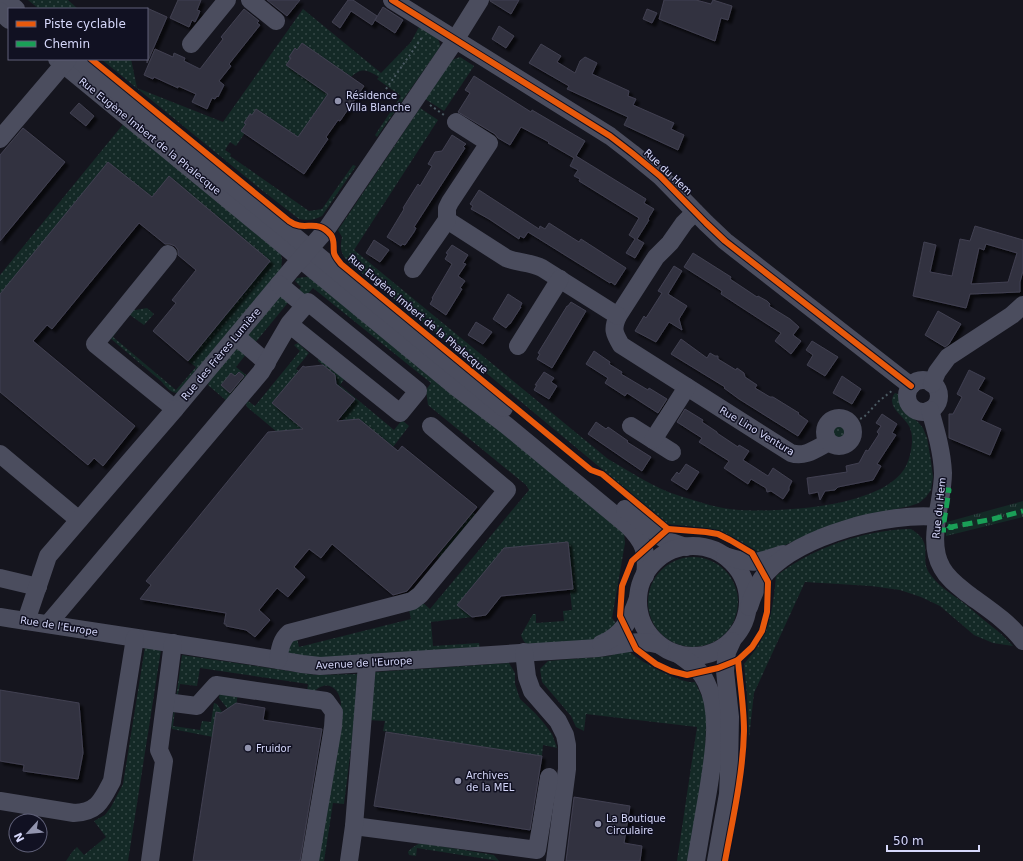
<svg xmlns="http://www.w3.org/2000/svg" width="1023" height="861" font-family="'DejaVu Sans',sans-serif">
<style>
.grass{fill:url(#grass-dots)}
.park{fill:url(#park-tufts)}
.building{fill:#333340;stroke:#414051;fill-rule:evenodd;filter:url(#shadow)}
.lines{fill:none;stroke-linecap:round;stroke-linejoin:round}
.path{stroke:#4b5a62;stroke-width:2;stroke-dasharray:2 3;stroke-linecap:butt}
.minor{stroke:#4b4d5e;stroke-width:18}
.quiet{stroke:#1a9f57;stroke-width:5;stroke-dasharray:10 5;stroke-linecap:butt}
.cycleway-casing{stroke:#112;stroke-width:8}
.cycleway{stroke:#e8590c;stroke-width:6}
.poi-dot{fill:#9294ae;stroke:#112;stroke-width:1.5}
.labels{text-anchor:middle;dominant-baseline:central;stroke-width:3;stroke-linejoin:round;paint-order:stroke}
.poi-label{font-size:10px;fill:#d6d8fb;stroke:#112;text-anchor:start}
.street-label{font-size:10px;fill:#d6d8fb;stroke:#112}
</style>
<defs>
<pattern id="grass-dots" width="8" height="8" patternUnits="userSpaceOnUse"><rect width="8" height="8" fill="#142926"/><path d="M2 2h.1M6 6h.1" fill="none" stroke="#354746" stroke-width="1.8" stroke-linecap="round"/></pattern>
<pattern id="park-tufts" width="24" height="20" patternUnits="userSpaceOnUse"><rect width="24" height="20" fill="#142926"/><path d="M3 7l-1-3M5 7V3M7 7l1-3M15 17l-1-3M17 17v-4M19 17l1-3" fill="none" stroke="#354746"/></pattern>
<filter id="shadow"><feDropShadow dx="3.5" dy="3.5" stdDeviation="1" flood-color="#0009"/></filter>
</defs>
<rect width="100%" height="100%" fill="#15151e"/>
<g class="grass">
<path d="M28 0H68L78 9H39Z"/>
<path d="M303 9 381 73 411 42 419 27C428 32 441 36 440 47L377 137 375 135 401 96 377 79 379 77C367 70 362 67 351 77L302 43 297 50 295 48 289 57 328 94 298 137 257 109 252 115 250 114 244 122 246 124 241 131 245 133 236 146 230 142 225 150 231 154 230 156 309 211 322 209 353 165 356 166 322 216C314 220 308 221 299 219L263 191 101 59H131L137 88 223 122Z"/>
<path d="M460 57 474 66 444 111 425 99 452 60Z"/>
<path d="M420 108 438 120 354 250 608 459C631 472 654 488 680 496 699 502 720 509 739 510 780 512 884 508 906 466 911 456 915 436 909 426 903 415 885 406 895 393L898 394 902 410 918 422 923 428 927 438 931 461 933 477 931 490 926 497 919 503 910 506 858 517 802 537 763 556 755 550 723 532 705 528 668 524 485 372 348 262C340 252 340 249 342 237L338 230Z"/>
<path d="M125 122 280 249 282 260 281 269 179 393C170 393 167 388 162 382L110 338 114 330H118L113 337 176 390 196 367 188 361 270 261 169 177 152 197 108 162 0 296V275Z"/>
<path d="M314 276 624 532 625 543 612 618 619 627 598 640 529 645C524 643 523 640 521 635L533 614H536V623L564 621 563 611 572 610 570 590 572 589 568 542 458 605 472 617 431 622 433 646 479 643 480 649 332 659 287 654 289 643 297 638 299 647 411 619 409 610 422 602 430 609 529 490 526 485 428 405 426 390 431 383 313 288 305 297 297 292 301 287 295 281 297 278Z"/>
<path d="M281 293 291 299 254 344 247 335Z"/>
<path d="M147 308 154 314 144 325 130 315 124 322 129 311Z"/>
<path d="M298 343 309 353 296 369 299 371 272 403 303 429 277 432 247 407 246 403 248 401 255 406 300 351 294 345Z"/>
<path d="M236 348 247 353 236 367 250 378 229 403 208 385 209 381Z"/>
<path d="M320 358 345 378 340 385 394 430 402 420 409 426 393 447 359 419H353L348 425H342L341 416 355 399 336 384 335 375 318 361V359Z"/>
<circle cx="840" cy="432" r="9"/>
<path d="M473 512 479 520 444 562 437 556Z"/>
<path d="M911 529C936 544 918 557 930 574 938 585 949 593 960 600 967 605 973 611 979 616 991 626 1003 634 1013 646L993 643 974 635 940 606 921 597 900 590 871 586 805 582 754 693 749 738 747 695 744 664C749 658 755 651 759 644 771 624 774 599 776 576 814 547 864 530 911 529Z"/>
<circle cx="693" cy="602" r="45"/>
<path d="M145 647 161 650 128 861H66L72 852 77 847 84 855 106 837 94 821 105 815 111 807 123 784Z"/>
<path d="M628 650C636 660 683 685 695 682L706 705V724L705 753 689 861H677L697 727 586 714 584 731 576 727 571 716 542 682 540 669 548 661 609 656Z"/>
<path d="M182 655 316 675 358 674 360 676 344 804 333 803 324 861H318L341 703C339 686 325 679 313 693L307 692 308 684 200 668 197 686 180 684 177 699 176 698Z"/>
<path d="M509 663 515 673V684L520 699 535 713 543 722 552 734 557 748 543 745 542 756 383 731 385 721 368 720 375 672Z"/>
<path d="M220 692H238L235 715 231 713 219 698Z"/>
<path d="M214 703 217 704 222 712 213 737 172 729 171 726 174 710H175L173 726 200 730 202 721 211 722Z"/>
<path d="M421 843 494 855 499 861 417 848 416 856 409 855 408 852C410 849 417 844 421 843Z"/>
</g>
<path class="park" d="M1023 501V517L946 536 947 522Z"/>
<g class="building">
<path d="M178 0H201L197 10 200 11 198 16 195 22 192 20 189 27 170 18Z"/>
<path d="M267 0H300L287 16Z"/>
<path d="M348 0H353L377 16 375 20 383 7 403 20 395 33 375 20 372 25 351 11 340 28 332 22Z"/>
<path d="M490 0H519L511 14 490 1Z"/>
<path d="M664 0H696L711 4 713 0 732 6 728 20 721 18 715 41 659 19Z"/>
<path d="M147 8 167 17 147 63Z"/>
<path d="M244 9 259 21 257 23 260 25 229 64 231 66 219 81 224 85 218 97 217 96 215 99 212 98 207 109 192 102 196 94 178 86V88L154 77 153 79 144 75 155 49 173 57 174 53 185 58 184 61 200 69 223 39 221 37Z"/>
<path d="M647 9 657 13 652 23 643 19Z"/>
<path d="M499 26 514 36 506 48 492 39Z"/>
<path d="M302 43 364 86 340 121 338 120 326 137 328 139 304 174 241 131 246 124 244 123 250 114 252 115 256 109 298 137 328 94 286 65 291 58 289 57 295 48 297 50Z"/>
<path d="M541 44 561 56 557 62 575 73 580 61 585 57 597 63 592 74 629 91 628 96 636 99 633 105 674 123 671 129 684 135 678 150 624 125 628 117 567 89 569 86 529 63Z"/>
<path d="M474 76 531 112 532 110 549 120 585 141 576 156 646 199 644 203 654 209 648 219 649 220 637 239 644 243 635 258 626 253 635 239 629 235 639 218 579 181 580 179 574 176 578 170 570 166 574 158 548 143 549 142 521 127 510 145 498 138 495 134 458 112 470 93 465 90Z"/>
<path d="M79 103 94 116 86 126 70 113Z"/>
<path d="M23 128 65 162 0 241V155Z"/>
<path d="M452 135 466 144 463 147 465 148 414 227 416 228 414 232 405 245 402 244 401 246 387 237 404 209 403 208 418 184 420 186 432 166 428 164 435 152 442 151Z"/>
<path d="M108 162 152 197 169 176 270 261 188 361 153 331 176 303 172 300 196 270 178 255V250L175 246 170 244H165L139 223 52 329 47 325 33 341 135 426 103 466 94 458 88 465 0 392V294Z"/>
<path d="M479 190 539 229 540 226 545 229 549 223 579 242 581 239 626 268 615 285 611 282 610 283 528 232 524 238 520 236 519 239 489 219 471 209 473 206 470 204Z"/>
<path d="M975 226 1023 240V271L1020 282V292L970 294 966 308 913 296 924 242 936 245 930 272 952 276 960 239 970 241ZM986 244 1017 253 1008 282 971 284 979 248 984 250Z"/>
<path d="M374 240 389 250 380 262 366 253Z"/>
<path d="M452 245 468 255 463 263 466 264 458 276 465 281 460 288 462 289 446 315 430 304 433 299 432 298 452 264 445 259 448 254 446 253Z"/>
<path d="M693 253 731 277 730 279 757 297 758 296 767 301 770 304 769 306 790 319 799 327 793 335 801 341 791 354 775 341 781 333 721 294 722 291 684 267Z"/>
<path d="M674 266 682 271 668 294 687 306 679 319 682 330 669 322 656 342 635 331 644 316 646 318 662 293 658 291Z"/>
<path d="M508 294 522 303 520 307H521L510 324H509L506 328 493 319Z"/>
<path d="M571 302 586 311 552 368 537 359 540 354 538 353 567 306H568Z"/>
<path d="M938 311 961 324 949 344 945 347 925 335Z"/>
<path d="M476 322 492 332 483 344 468 335Z"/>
<path d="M681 339 707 358 710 353 715 356H718V359L736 370 737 368 744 373 745 377 757 385 755 388 770 397H773L799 413 798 414 808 421 798 436 739 399 724 388 725 387 671 354Z"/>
<path d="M812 341 838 357 825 376 807 365 813 355 806 350Z"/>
<path d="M594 351 610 362 609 364 622 372 621 374 648 390 649 388 667 399 658 413 627 393 625 396 605 383 608 378 586 364Z"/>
<path d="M323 365 335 375 336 384 355 399 337 421 359 419 398 451 402 446 477 507 407 591 393 595 332 544 321 558 309 549 294 567 305 577 288 597 277 588 259 610 270 620 255 637 246 630 226 626V624H224L226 613 140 599 151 585 146 581 268 432 303 429 272 403 303 366 305 367Z"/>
<path d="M969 370 985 378 978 390 993 398 981 420 1001 429 990 455 949 438V414H953L962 397 957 394Z"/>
<path d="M239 372 244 376 230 393 221 385 231 373 235 376Z"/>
<path d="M544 372 554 378 551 382 557 386 549 399 534 390 537 385H535Z"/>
<path d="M842 376 861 389 852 404 833 393Z"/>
<path d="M685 409 703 420 702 422 717 432V433L738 447 739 445 749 451 743 460 768 476 773 468 792 481 789 487V490L783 499 771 491 767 492 766 488 751 479 748 484 724 468 729 461 699 442 702 438 677 422Z"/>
<path d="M882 414 897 424 892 433 896 435 877 464 881 466 873 480 838 487 835 490 825 491 820 500 818 492 809 494 807 478 847 472 846 466 859 463 866 450 868 451 879 434 877 432 881 426 876 423Z"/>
<path d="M596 422 606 429 608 427 628 441 627 442 651 457 642 471 588 434Z"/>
<path d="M686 464 699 472 687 490 671 480 677 472 679 474Z"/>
<path d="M568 542 573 589 501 596 486 615 472 617 457 605 504 548Z"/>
<path d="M0 690 79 703 83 753 78 779 23 771 24 765 0 761Z"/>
<path d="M236 703 265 708 263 720 322 729 300 861H193L216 712 221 713Z"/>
<path d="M386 732 542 756 530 830 374 806Z"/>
<path d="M574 797 630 806 624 843 642 846 640 861H566Z"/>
</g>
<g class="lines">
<g class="path">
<path d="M386 89 423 36"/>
<path d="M430 105 444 115"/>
<path d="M851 423 864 417 879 401 893 390"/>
</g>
<g class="minor">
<path d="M5 0 16 9"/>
<path d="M250 0 276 21"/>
<path d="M392 0 610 136 632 153 660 176 706 223 725 241 911 386"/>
<path d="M0 11 9 20"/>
<path d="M191 44 227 0"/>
<path d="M57 59 456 387 506 425 627 525C644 542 648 552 645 576"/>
<path d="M78 59 504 408"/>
<path d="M0 139 68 59"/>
<path d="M695 212 684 223 670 243 656 257 618 316C612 329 614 333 621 345L791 453C805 458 817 448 829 442"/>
<path d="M447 220 506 258C517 263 530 262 542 268L618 316"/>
<path d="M168 254 95 344 175 409 291 270 326 230 450 48 480 0"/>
<path d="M413 269 447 220V208L450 202 489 143 456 122"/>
<path d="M279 284 305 306"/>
<path d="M236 336 267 363"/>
<path d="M518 346 560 279"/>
<circle cx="923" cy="396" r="16"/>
<path d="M932 384 937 372 948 357 1012 315 1023 305"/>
<path d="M930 410C936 431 942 451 943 473 943 503 926 541 942 568 948 579 958 586 968 594 987 608 1009 622 1023 641"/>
<circle cx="839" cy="432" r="14"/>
<path d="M631 426 672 452"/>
<path d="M653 440 687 387"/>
<path d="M0 454 79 520"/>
<path d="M625 509 665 540 686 547"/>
<circle cx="693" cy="601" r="55"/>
<path d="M725 556C753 565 757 563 783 554"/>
<path d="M0 578 38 587"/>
<path d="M749 607C753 594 758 582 767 572 802 535 888 512 938 517"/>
<path d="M0 617C101 633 201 647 302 664L320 666 598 648C619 646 638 638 660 645"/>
<path d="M26 621 48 556 175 409"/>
<path d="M48 624 261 372 289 324 400 413 418 391 308 302 289 324"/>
<path d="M601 644C622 636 631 619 638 598"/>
<path d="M524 652 527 677 532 691 558 721 565 735 567 745V769L555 861"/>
<path d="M678 654C689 662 700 669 706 682 722 713 713 758 708 791 704 814 700 838 696 861"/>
<path d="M278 660C280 649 281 640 289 633L412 601 420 595 507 490 431 426"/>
<path d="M166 702 197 706 216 685 326 701 334 712 333 727 310 861"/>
<path d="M0 801 74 813C98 812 102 800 112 781L135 638"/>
<path d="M354 826 537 850 549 777"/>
<path d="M150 861 164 761 159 750 173 643"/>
<path d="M349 861 354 826 367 664"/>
<path d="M716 861 728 794 729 772 730 717 725 671 727 652 732 641"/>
</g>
<g class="quiet">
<path d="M942 490H949L944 522 948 526 951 527 993 519 1023 511"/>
<path d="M936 530H951V527"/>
</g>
<defs>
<g id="cycleway">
<path d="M392 0 610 136 632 153 660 176 706 223 725 241 911 386"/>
<path d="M91 59 289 221C305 233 316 217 331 235 335 241 333 246 334 253 335 257 338 260 341 264L580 461 591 470 602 474 668 529"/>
<path d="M668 529 706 532 718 534 730 540 752 553 768 582 767 612 762 631 752 647 738 660 718 668 687 675 671 671 656 664 636 649 620 616 622 586 632 561Z"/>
<path d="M725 861C733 818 743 774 744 731 744 707 740 683 738 660"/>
</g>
</defs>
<use href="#cycleway" class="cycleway-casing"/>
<use href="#cycleway" class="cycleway"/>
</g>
<g class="poi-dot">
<circle cx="338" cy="101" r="4"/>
<circle cx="248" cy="748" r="4"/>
<circle cx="458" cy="781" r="4"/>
<circle cx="598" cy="824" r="4"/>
</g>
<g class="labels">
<g class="poi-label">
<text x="346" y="95">Résidence<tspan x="346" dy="12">Villa Blanche</tspan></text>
<text x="256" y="748">Fruidor</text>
<text x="466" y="775">Archives<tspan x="466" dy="12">de la MEL</tspan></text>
<text x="606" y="818">La Boutique<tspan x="606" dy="12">Circulaire</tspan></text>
</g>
<g class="street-label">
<text transform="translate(150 136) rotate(39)">Rue Eugène Imbert de la Phalecque</text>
<text transform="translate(668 172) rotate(43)">Rue du Hem</text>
<text transform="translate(418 314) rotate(40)">Rue Eugène Imbert de la Phalecque</text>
<text transform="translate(221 354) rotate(-50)">Rue des Frères Lumière</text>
<text transform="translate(757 431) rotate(31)">Rue Lino Ventura</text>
<text transform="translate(939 508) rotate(-84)">Rue du Hem</text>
<text transform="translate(59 626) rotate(9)">Rue de l'Europe</text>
<text transform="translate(364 663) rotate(-3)">Avenue de l'Europe</text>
</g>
</g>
<rect x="8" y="8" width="140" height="52" fill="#111122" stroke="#606179"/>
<rect x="16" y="21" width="20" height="6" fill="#e8590c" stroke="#606179"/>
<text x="44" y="28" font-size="12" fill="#d6d8fb">Piste cyclable</text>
<rect x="16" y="41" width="20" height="6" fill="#1a9f57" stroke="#606179"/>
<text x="44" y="48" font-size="12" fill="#d6d8fb">Chemin</text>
<g transform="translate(28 833) rotate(243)"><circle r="19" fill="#111122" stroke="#606179"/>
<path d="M0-3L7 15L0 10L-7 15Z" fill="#9294ae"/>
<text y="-6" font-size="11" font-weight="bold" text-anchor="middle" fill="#d6d8fb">N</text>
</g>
<path d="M887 845v6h92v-6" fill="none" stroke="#d6d8fb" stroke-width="2"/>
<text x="893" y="845" font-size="12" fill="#d6d8fb" stroke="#111122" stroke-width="3" paint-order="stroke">50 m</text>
</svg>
